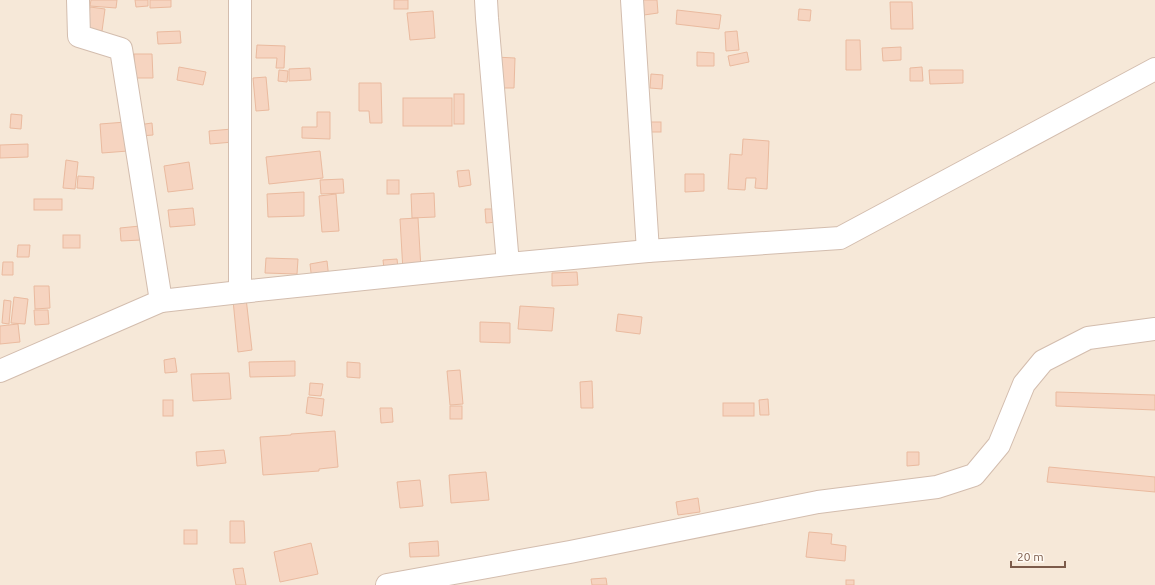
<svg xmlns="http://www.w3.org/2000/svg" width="1155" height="585" font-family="Ubuntu,sans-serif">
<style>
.residential{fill:#f6e8d8}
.building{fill:#f6d4c0;stroke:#eaba9f}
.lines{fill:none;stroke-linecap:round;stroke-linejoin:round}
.minor-casing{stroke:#d3bdae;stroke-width:24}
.minor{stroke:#fff;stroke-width:22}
</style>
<rect width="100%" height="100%" fill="#fef6eb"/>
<rect class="residential" x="0" y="0" width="1155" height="585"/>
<g class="building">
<path d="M91 0H117L116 8 90 6Z"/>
<path d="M135 0H148V6L136 7Z"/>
<path d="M150 0H171V7L150 8Z"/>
<rect x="394" y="0" width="14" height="9"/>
<path d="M643 0H657L658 13 644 15Z"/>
<path d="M890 2H912L913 29H891Z"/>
<path d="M90 7 105 9 102 31 87 29Z"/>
<path d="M799 9 811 10 810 21 798 20Z"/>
<path d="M677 10 721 15 719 29 676 24Z"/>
<path d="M433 11 435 38 410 40 407 13Z"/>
<path d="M180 31 181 43 158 44 157 32Z"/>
<path d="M737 31 739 50 726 51 725 32Z"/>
<path d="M846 40H860L861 70H846Z"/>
<path d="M257 45 285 46 284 68H276L277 58H256Z"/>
<path d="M901 47V60L883 61 882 48Z"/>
<path d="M697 52 714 53V66H697Z"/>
<path d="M747 52 749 62 730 66 728 56Z"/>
<path d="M134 54H152L153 78H135Z"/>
<path d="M495 57 515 58 514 88H495Z"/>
<path d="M179 67 206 72 203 85 177 80Z"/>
<path d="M922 67 923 81H910V68Z"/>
<path d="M310 68 311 80 289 81V69Z"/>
<path d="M279 70 288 71 287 82 278 81Z"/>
<path d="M929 70H963V83L930 84Z"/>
<path d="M651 74 663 75 662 89 650 88Z"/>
<path d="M266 77 269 110 256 111 253 78Z"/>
<path d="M359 83H381L382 123H370L369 111H359Z"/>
<rect x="454" y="94" width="10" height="30"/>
<rect x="403" y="98" width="49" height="28"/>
<path d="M317 112H330V139L302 138V127H317Z"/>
<path d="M11 114 22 115 21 129 10 128Z"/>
<path d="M126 122 128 151 102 153 100 124Z"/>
<rect x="645" y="122" width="16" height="10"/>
<path d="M152 123 153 135 140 136 138 125Z"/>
<path d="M232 129 233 142 210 144 209 131Z"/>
<path d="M743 139 769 141 767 189 755 188 756 178H746L745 190 728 189 730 154 742 155Z"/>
<path d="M28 144V157L0 158V145Z"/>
<path d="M320 151 323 178 269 184 266 157Z"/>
<path d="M66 160 78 162 75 189 63 188Z"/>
<path d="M189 162 193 189 168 192 164 166Z"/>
<path d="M469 170 471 185 459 187 457 171Z"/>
<path d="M685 174H704V191L685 192Z"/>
<path d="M78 176 94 177 93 189 77 188Z"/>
<path d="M343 179 344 193 321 194 320 180Z"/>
<rect x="387" y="180" width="12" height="14"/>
<path d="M304 192V216L268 217 267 194Z"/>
<path d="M434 193 435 217 412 218 411 194Z"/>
<path d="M336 194 339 231 322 232 319 196Z"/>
<rect x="34" y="199" width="28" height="11"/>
<path d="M193 208 195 225 170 227 168 210Z"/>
<path d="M485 209H496L497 222 486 223Z"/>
<path d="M418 218 421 269 403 271 400 219Z"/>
<path d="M140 226 141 240 121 241 120 228Z"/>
<rect x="63" y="235" width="17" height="13"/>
<path d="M18 245H30L29 257H17Z"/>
<path d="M266 258 298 259 297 274 265 273Z"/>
<path d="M397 259 398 268 384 269 383 260Z"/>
<path d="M327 261 329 279 312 281 310 264Z"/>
<path d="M3 262H13V275H2Z"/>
<path d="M577 272 578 285 552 286V273Z"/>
<path d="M34 286H49L50 308 35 309Z"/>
<path d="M14 297 28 299 25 324 11 323Z"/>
<path d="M246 298 252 350 238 352 233 300Z"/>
<path d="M4 300 11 301 9 324 2 323Z"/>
<path d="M520 306 554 308 552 331 518 329Z"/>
<path d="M34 310H48L49 324 35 325Z"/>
<path d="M618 314 642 317 640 334 616 331Z"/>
<path d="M480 322 510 323V343L480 342Z"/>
<path d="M18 324 20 342 0 344V326Z"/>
<path d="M175 358 177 372 165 373 164 360Z"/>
<path d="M295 361V376L250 377 249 362Z"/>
<path d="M347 362 360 363V378L347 377Z"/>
<path d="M460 370 463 404 450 405 447 371Z"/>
<path d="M229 373 231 399 193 401 191 374Z"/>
<path d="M592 381 593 408H581L580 382Z"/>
<path d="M310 383 323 384 321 396 309 395Z"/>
<path d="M1056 392 1155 395V410L1056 406Z"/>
<path d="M308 397 324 399 322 416 306 413Z"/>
<path d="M768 399 769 415H760L759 400Z"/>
<rect x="163" y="400" width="10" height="16"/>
<rect x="723" y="403" width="31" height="13"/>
<rect x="450" y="406" width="12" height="13"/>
<path d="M380 408H392L393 422 381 423Z"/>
<path d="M335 431 338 467 319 469V471L263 475 260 437 291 435V434Z"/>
<path d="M224 450 226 463 197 466 196 452Z"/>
<path d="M907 452H919V465L907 466Z"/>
<path d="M1049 467 1155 477V492L1047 482Z"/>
<path d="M486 472 489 500 451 503 449 475Z"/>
<path d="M420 480 423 506 400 508 397 482Z"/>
<path d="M698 498 700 512 678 515 676 502Z"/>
<path d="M230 521H244L245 543H230Z"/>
<rect x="184" y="530" width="13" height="14"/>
<path d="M809 532 832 534 831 544 846 546 845 561 806 557Z"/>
<path d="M438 541 439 556 410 557 409 543Z"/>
<path d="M311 543 318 574 280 582 274 552Z"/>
<path d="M243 568 246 585H236L233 569Z"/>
<path d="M606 578 607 585H592L591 579Z"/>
<rect x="846" y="580" width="8" height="5"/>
</g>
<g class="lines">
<defs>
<g id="minor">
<path d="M78 0 79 36 121 49 161 301 240 292"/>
<path d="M240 0V292L508 264 648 251"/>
<path d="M486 0 487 18 508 264"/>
<path d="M632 0 648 251 840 238 1155 69"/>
<path d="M0 371 161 301"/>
<path d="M387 585 570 552 818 502 937 487 974 475 999 445 1024 384 1043 361 1088 338 1155 329"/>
</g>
</defs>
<use href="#minor" class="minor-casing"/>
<use href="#minor" class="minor"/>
</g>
<path d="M1011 561v6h54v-6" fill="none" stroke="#7c5b4a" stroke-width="2"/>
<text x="1017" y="561" font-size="12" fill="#7c5b4a" stroke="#fffaf3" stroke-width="3" paint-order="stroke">20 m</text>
</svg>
